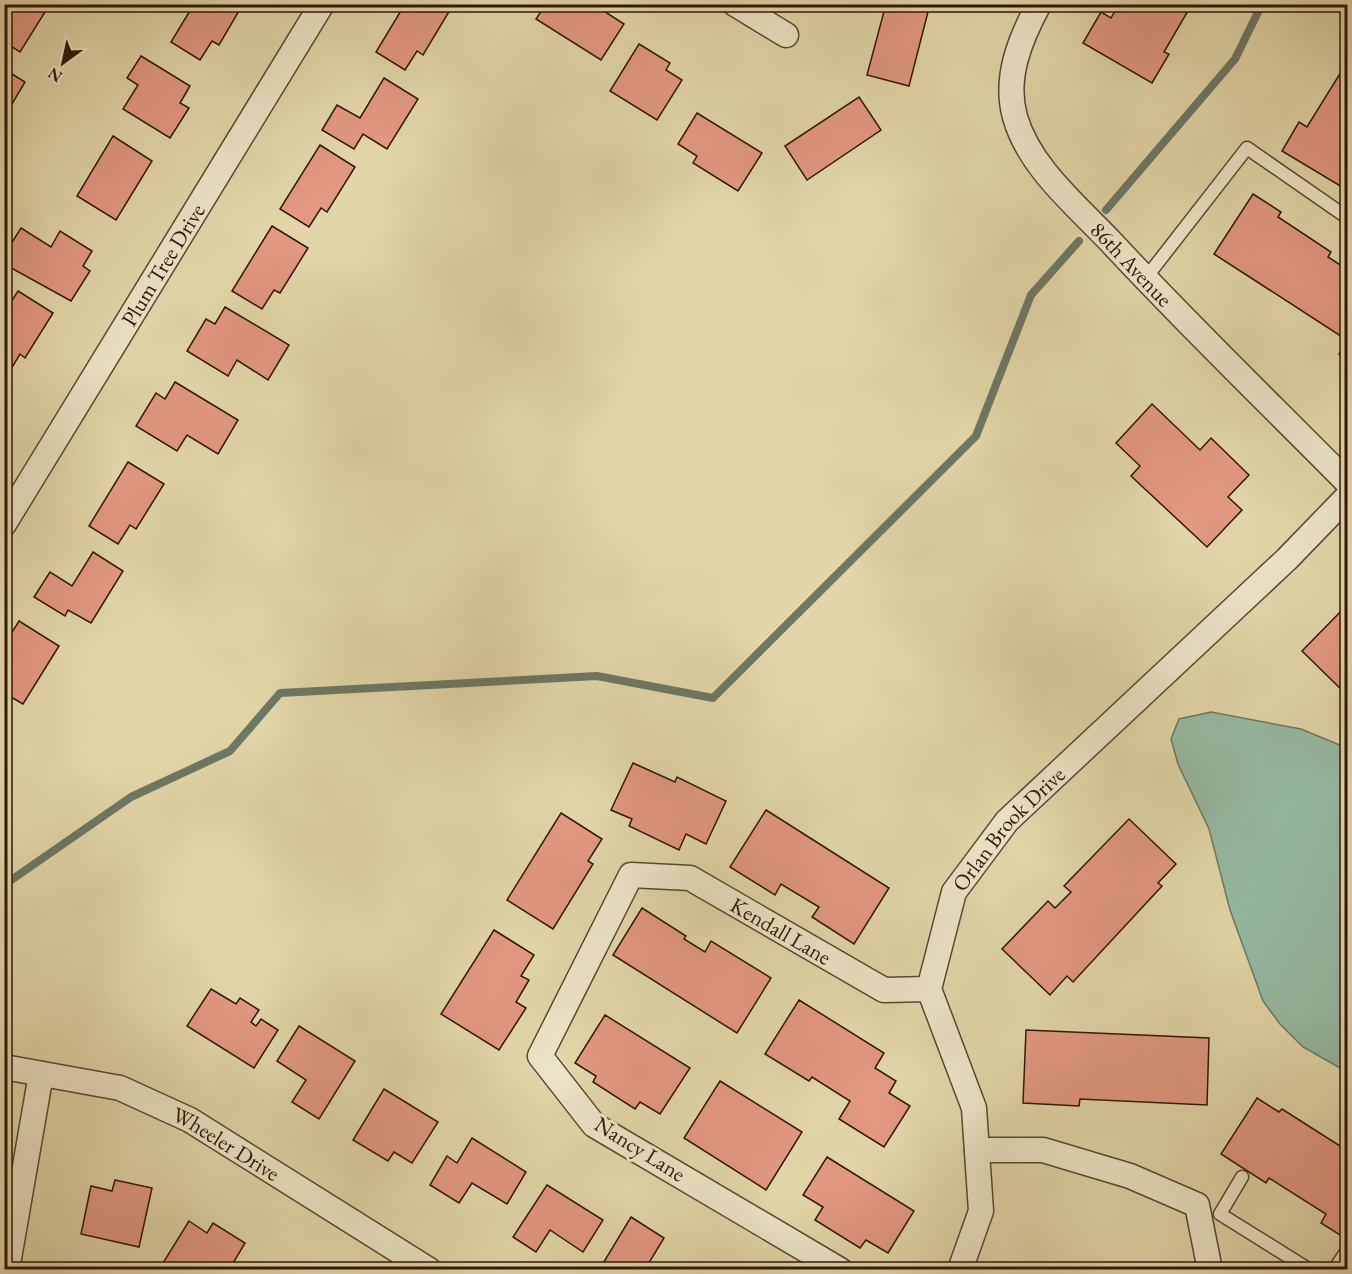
<svg xmlns="http://www.w3.org/2000/svg" width="1352" height="1274" font-family="'EB Garamond',serif">
<style>
.water{fill:#96baa3;stroke:#6d7865;stroke-width:1.5}
.lines{fill:none;stroke-linecap:round;stroke-linejoin:round}
.stream{stroke:#6d7865;stroke-width:8}
.building{fill:#e29881;stroke:#301509;stroke-width:1.5}
.lane-casing{stroke:#5c4531;stroke-width:15}
.street-casing{stroke:#5c4531;stroke-width:27}
.lane{stroke:#ece4c6;stroke-width:12}
.street{stroke:#ece4c6;stroke-width:24}
.labels{text-anchor:middle;dominant-baseline:central;stroke-width:6;stroke-linejoin:round;paint-order:stroke}
.street-label{font-size:22px;fill:#301509;stroke:#ece4c6}
</style>
<rect width="100%" height="100%" fill="#e2d6a8"/>
<filter id="stains"><feTurbulence type="fractalNoise" baseFrequency=".00333" numOctaves="4"/><feColorMatrix values="0 0 0 0 .2 0 0 0 0 .09 0 0 0 0 .02 0 0 0 .5 -.17"/></filter>
<radialGradient id="worn" r=".72"><stop offset=".6" stop-color="#630" stop-opacity="0"/><stop offset="1" stop-color="#630" stop-opacity=".3"/></radialGradient>
<path class="water" d="M1211 712 1301 729 1347 748V1072L1303 1047 1280 1024 1263 1001 1230 910 1209 829 1178 764 1171 739 1179 719Z"/>
<g class="lines">
<g class="stream">
<path d="M1106 210 1235 59 1262 4"/>
<path d="M4 885 131 797 230 751 280 693 597 676 713 698 976 436 1031 295 1079 241"/>
</g>
</g>
<g class="building">
<path d="M7 4H50L20 52 4 42V9Z"/>
<path d="M194 4H243L219 45 212 41 200 60 171 42Z"/>
<path d="M405 4H441L450 10 423 55 417 51 405 70 376 52Z"/>
<path d="M546 4H593L624 24 601 60 536 19Z"/>
<path d="M886 4H930L909 86 867 75Z"/>
<path d="M1119 4H1192L1164 52 1169 54 1152 83 1083 43 1101 12 1111 18Z"/>
<path d="M639 44 670 63 666 70 682 80 657 120 610 91Z"/>
<path d="M141 56 190 86 180 103 189 108 170 138 123 109 138 85 127 78Z"/>
<path d="M4 69 25 82 5 116H4Z"/>
<path d="M1348 70V190H1347L1282 151 1299 122 1307 127 1341 72 1345 74Z"/>
<path d="M384 78 418 99 387 149 363 134 354 149 322 130 337 105 360 118Z"/>
<path d="M859 97 881 130 807 180 785 146Z"/>
<path d="M697 113 762 153 738 191 693 163 697 156 678 144Z"/>
<path d="M113 136 152 161 116 220 77 196Z"/>
<path d="M320 145 355 167 327 212 321 208 309 227 280 209Z"/>
<path d="M1253 194 1281 212 1278 217 1331 252 1328 257 1348 270V359L1339 354 1347 340 1214 254Z"/>
<path d="M272 226 308 248 280 293 274 290 262 309 232 291Z"/>
<path d="M21 228 51 247 60 231 92 251 83 266 90 271 71 301 4 264V255Z"/>
<path d="M18 291 53 313 25 358 20 354 8 374 4 372V313Z"/>
<path d="M225 307 289 345 268 380 237 360 228 376 187 351 206 319 215 324Z"/>
<path d="M175 382 238 420 218 454 187 435 177 451 136 426 156 393 165 399Z"/>
<path d="M1152 404 1200 450 1211 438 1249 475 1228 497 1242 510 1207 547 1131 476 1140 466 1116 443Z"/>
<path d="M128 462 164 484 136 529 130 525 118 544 89 526Z"/>
<path d="M93 552 123 571 91 623 68 610 65 616 34 597 50 572 72 586Z"/>
<path d="M1348 604V695H1347L1302 651Z"/>
<path d="M19 621 59 646 23 704 4 693V645Z"/>
<path d="M633 763 675 782 677 777 726 801 706 844 686 834 679 850 629 826 632 819 611 810Z"/>
<path d="M766 810 889 888 854 944 812 917 819 907 781 884 775 895 730 867Z"/>
<path d="M561 813 602 839 588 861 593 864 553 929 507 900Z"/>
<path d="M1129 819 1176 864 1158 883 1162 886 1073 982 1067 976 1050 995 1002 949 1048 901 1055 908 1071 892 1064 886Z"/>
<path d="M642 908 686 936 684 939 705 952 711 941 771 978 737 1033 613 955Z"/>
<path d="M494 930 534 955 521 976 529 980 516 1002 526 1008 499 1050 441 1014Z"/>
<path d="M211 989 236 1004 240 998 259 1010 251 1022 256 1026 261 1019 278 1030 254 1068 187 1026Z"/>
<path d="M799 1000 884 1053 875 1068 896 1081 889 1093 910 1106 884 1147 839 1119 850 1101 812 1077 809 1081 765 1054Z"/>
<path d="M605 1015 690 1068 660 1114 640 1102 635 1109 593 1082 596 1076 575 1063Z"/>
<path d="M299 1026 355 1061 319 1119 292 1102 306 1080 277 1061Z"/>
<path d="M1026 1030 1209 1038 1207 1105 1080 1099 1079 1106 1023 1103Z"/>
<path d="M720 1081 802 1132 766 1190 684 1138Z"/>
<path d="M384 1089 438 1122 412 1163 394 1152 388 1161 353 1140Z"/>
<path d="M1257 1098 1279 1112 1282 1109 1348 1151V1240L1321 1223 1326 1214 1269 1178 1266 1183 1221 1154Z"/>
<path d="M472 1138 526 1172 507 1204 472 1183 459 1203 430 1185 447 1156 457 1163Z"/>
<path d="M827 1157 914 1211 888 1253 866 1240 860 1248 815 1220 823 1207 803 1195Z"/>
<path d="M115 1180 152 1188 139 1247 81 1234 91 1186 112 1191Z"/>
<path d="M547 1185 603 1220 583 1252 550 1230 536 1252 513 1237Z"/>
<path d="M631 1217 664 1238 647 1266 654 1270H599Z"/>
<path d="M189 1221 207 1233 213 1223 245 1243 229 1270H174L163 1263Z"/>
<path d="M276 1264 285 1270H272Z"/>
</g>
<g class="lines">
<defs>
<g id="lane">
<path d="M1145 279 1247 148 1348 218"/>
<path d="M1242 1177 1220 1214 1310 1270"/>
<path d="M1334 1270 1348 1249"/>
</g>
<g id="street">
<path d="M735 4 786 35"/>
<path id="s1" d="M1039 4C1020 39 1004 78 1015 117 1029 167 1077 206 1111 242 1188 325 1269 403 1348 483"/>
<path id="s2" d="M4 524 322 4"/>
<path id="s3" d="M4 1067 120 1088 190 1120 429 1270"/>
<path d="M977 1150H1043L1130 1176 1197 1205 1210 1270"/>
<path d="M7 1270 41 1074"/>
<path id="s4" d="M840 1270 594 1125 540 1056 631 875 690 878 884 990 929 989"/>
<path id="s5" d="M960 1270 981 1211 974 1108 929 989 954 892 1007 821 1287 559 1348 496"/>
</g>
</defs>
<use href="#lane" class="lane-casing"/>
<use href="#street" class="street-casing"/>
<use href="#lane" class="lane"/>
<use href="#street" class="street"/>
</g>
<g class="labels">
<g class="street-label">
<text stroke="none"><textPath href="#s2" startOffset="304">Plum Tree Drive</textPath></text>
<text stroke="none"><textPath href="#s1" startOffset="308">86th Avenue</textPath></text>
<text stroke="none"><textPath href="#s5" startOffset="477">Orlan Brook Drive</textPath></text>
<text stroke="none"><textPath href="#s4" startOffset="740">Kendall Lane</textPath></text>
<text stroke="none"><textPath href="#s3" startOffset="238">Wheeler Drive</textPath></text>
<text transform="translate(640 1149) rotate(32)">Nancy Lane</text>
</g>
</g>
<rect width="1352" height="1274" fill="none" stroke="#e2d6a8" stroke-width="24"/>
<rect x="6" y="6" width="1340" height="1262" fill="none" stroke="#301509" stroke-width="3"/>
<rect x="12" y="12" width="1328" height="1250" fill="none" stroke="#301509" stroke-width="1.5"/>
<g transform="translate(63 63) rotate(213)" stroke="#ece4c6" stroke-width="4.5" paint-order="stroke">
<path d="M0-4.5L10 22L0 15L-10 22Z" fill="#301509"/>
<text y="-9" font-size="16" font-weight="bold" text-anchor="middle" fill="#301509">N</text>
</g>
<rect width="100%" height="100%" filter="url(#stains)"/>
<rect width="100%" height="100%" fill="url(#worn)"/>
</svg>
